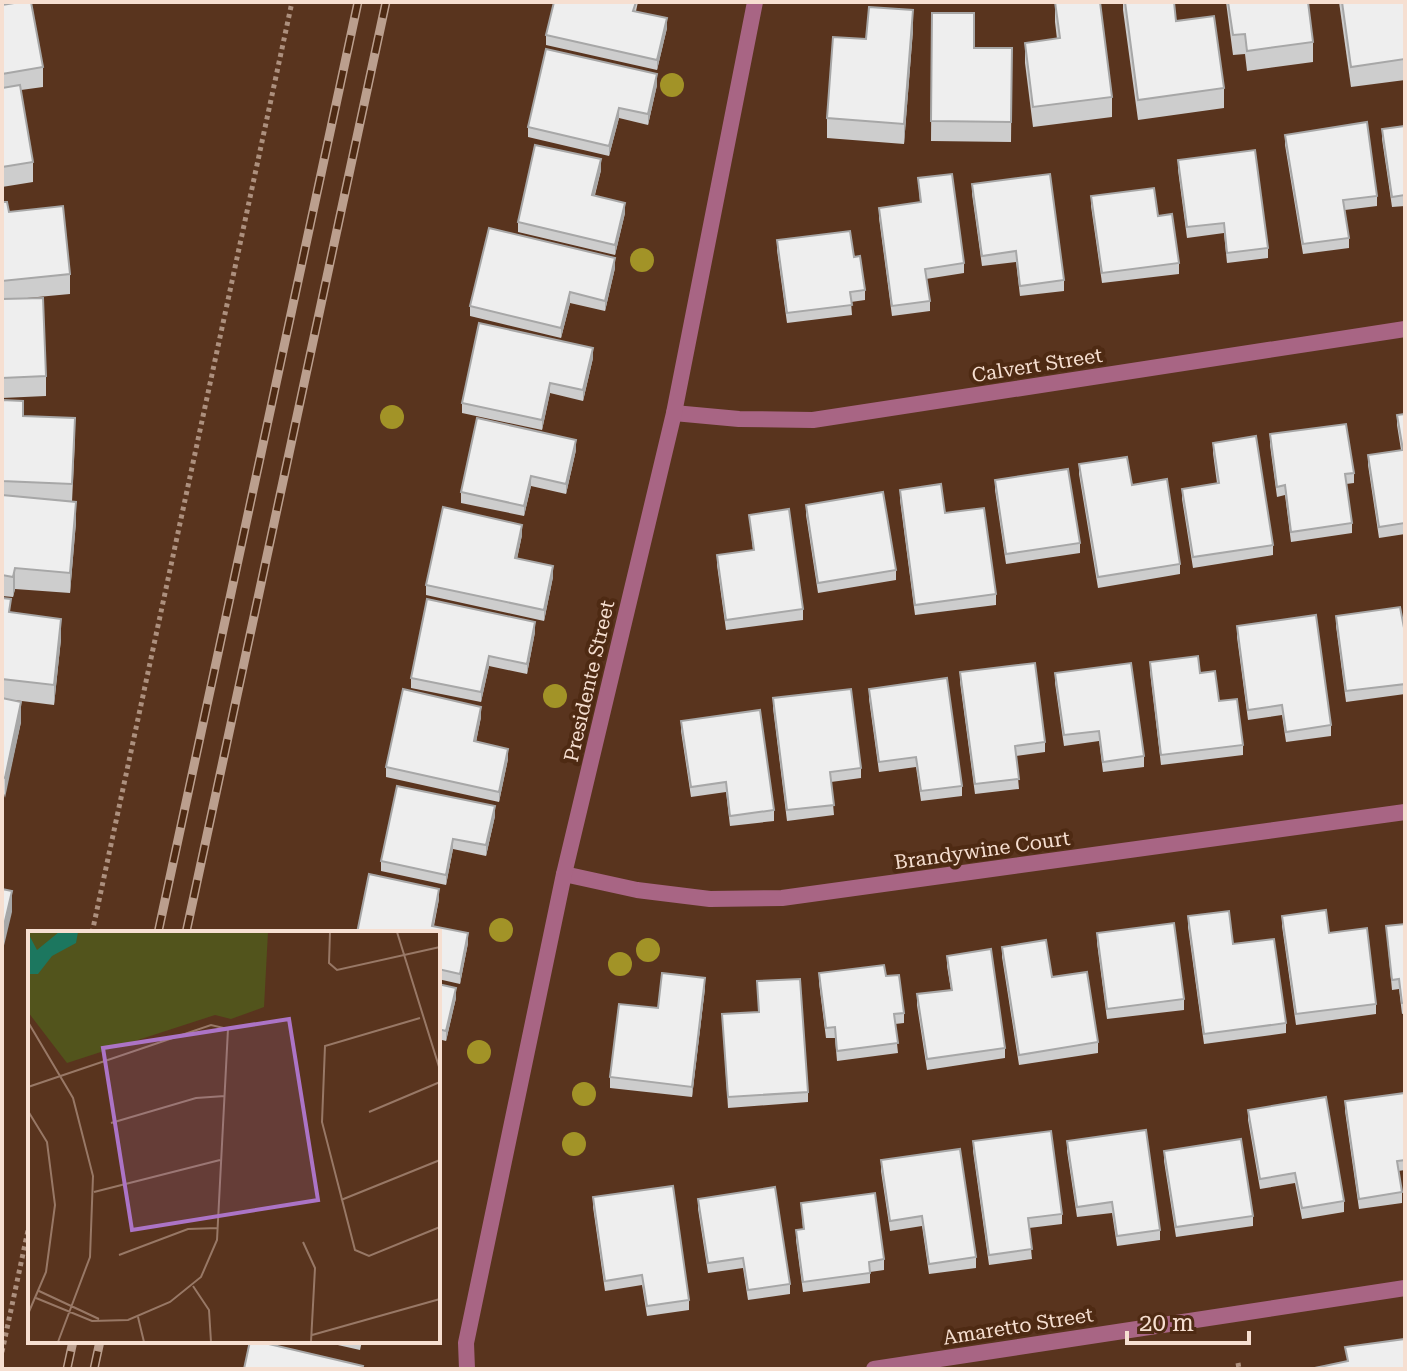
<svg xmlns="http://www.w3.org/2000/svg" width="1407" height="1371" font-family="'Roboto Serif',serif">
<style>
.lines{fill:none;stroke-linecap:round;stroke-linejoin:round}
.path{stroke:#ad907e;stroke-width:5;stroke-dasharray:4 4;stroke-linecap:butt}
.minor{stroke:#a86584;stroke-width:16}
.rail-casing{stroke:#bb9f8e;stroke-width:9}
.rail{stroke:#4e2a13;stroke-width:6;stroke-dasharray:18;stroke-linecap:butt}
.tree{fill:#a29327}
.wall{fill:#cdcdcd}
.shaded-wall{fill:#a7a7a7}
.building{fill:#eee;stroke:#a7a7a7;stroke-width:2}
.labels{text-anchor:middle;dominant-baseline:central;stroke-width:8;stroke-linejoin:round;paint-order:stroke}
.street-label{font-size:20px;fill:#f6dfd1;stroke:#4e2a13}
.inset-road{fill:none;stroke:#987866;stroke-width:2}
.view{fill:#ac74c6;fill-opacity:0.15;stroke:#ac74c6;stroke-width:4}
.inset-edge{fill:none;stroke:#f6dfd1;stroke-width:4}
</style>
<rect width="100%" height="100%" fill="#59341e"/>
<g class="lines">
<g class="path">
<path d="M92 933 292 2"/>
<path d="M2 1352 30 1221"/>
<path d="M1238 1363 1239 1369"/>
</g>
<g class="minor">
<path d="M674 413 739 419 813 420 1405 329"/>
<path d="M564 874 637 890 710 899 782 898 1405 812"/>
<path d="M467 1369 466 1343 564 874 674 413 755 2"/>
<path d="M874 1369 1405 1288"/>
</g>
<defs>
<g id="rail">
<path d="M158 933 358 2"/>
<path d="M186 933 386 2"/>
<path d="M67 1369 73 1341"/>
<path d="M94 1369 100 1341"/>
</g>
</defs>
<use href="#rail" class="rail-casing"/>
<use href="#rail" class="rail"/>
</g>
<g class="tree">
<circle cx="672" cy="85" r="12"/>
<circle cx="642" cy="260" r="12"/>
<circle cx="392" cy="417" r="12"/>
<circle cx="555" cy="696" r="12"/>
<circle cx="501" cy="930" r="12"/>
<circle cx="648" cy="950" r="12"/>
<circle cx="620" cy="964" r="12"/>
<circle cx="479" cy="1052" r="12"/>
<circle cx="584" cy="1094" r="12"/>
<circle cx="574" cy="1144" r="12"/>
</g>
<g class="wall">
<path d="M638 2 636 11 667 28 657 70 546 45V35Z"/>
<path d="M1055 2 1112 97V117L1033 127 1025 63V43L1057 39 1055 22Z"/>
<path d="M1123 2H1174L1176 21 1224 88V108L1138 120 1123 10Z"/>
<path d="M1226 2H1308L1313 42V62L1247 71 1245 54 1233 55Z"/>
<path d="M1339 2H1405V80L1351 87Z"/>
<path d="M2 5 43 67V87L21 90 33 162V182L2 187Z"/>
<path d="M932 13 974 48H1012L1011 142 931 141Z"/>
<path d="M913 30 904 144 827 138V118L866 39Z"/>
<path d="M657 85 648 125 619 118 609 156 528 137V127Z"/>
<path d="M1405 126V206L1392 207 1382 139V129Z"/>
<path d="M1285 135 1377 196V206L1345 210 1349 238V248L1303 254 1285 145Z"/>
<path d="M1178 160 1268 248V258L1227 263 1224 233 1187 238 1178 170Z"/>
<path d="M601 170 595 195 625 213 615 255 518 232V222Z"/>
<path d="M918 178 964 263V273L926 279 930 301V311L892 316 879 218V208L920 202Z"/>
<path d="M972 184 1064 280V291L1020 296 1016 262 982 266 972 194Z"/>
<path d="M1091 196 1158 216 1179 263V274L1102 283 1091 206Z"/>
<path d="M2 202 9 212 70 274V294L27 298 46 376V396L2 398Z"/>
<path d="M777 240 854 257 865 290V300L851 302 852 315 787 323 777 250Z"/>
<path d="M615 268 605 311 570 303 561 338 470 316V306Z"/>
<path d="M593 358 583 401 550 393 542 430 462 413V403Z"/>
<path d="M2 400 23 416 75 438 72 502 76 522 70 593 15 589 13 597 2 596Z"/>
<path d="M1405 414V534L1379 538 1368 465V455L1401 450 1397 425V415Z"/>
<path d="M1270 434 1354 473V483L1346 484 1352 523V533L1291 542 1285 495 1277 497 1270 445Z"/>
<path d="M1213 443 1273 545V555L1193 568 1182 499V489L1217 483 1213 453Z"/>
<path d="M576 450 566 494 531 486 524 516 461 503V492Z"/>
<path d="M1079 464 1132 485 1180 564V574L1098 588 1079 474Z"/>
<path d="M995 480 1080 543V553L1006 564 995 490Z"/>
<path d="M900 490 996 594V605L915 615 900 500Z"/>
<path d="M806 505 896 570V580L818 593 806 515Z"/>
<path d="M749 515 803 609V620L726 630 717 565V555L753 550Z"/>
<path d="M522 535 517 559 553 577 544 621 426 595V585Z"/>
<path d="M2 598 11 613 61 639 54 705 14 700 21 722 4 798V814L2 822Z"/>
<path d="M1336 616 1405 633V694L1346 702 1336 626Z"/>
<path d="M1237 626 1331 725V736L1286 742 1282 715 1248 720 1237 637Z"/>
<path d="M535 632 527 674 489 666 481 702 411 688V678Z"/>
<path d="M1150 662 1200 673 1219 701 1243 745V755L1161 765 1150 672Z"/>
<path d="M960 672 1045 742V752L1016 756 1019 789 975 794 960 682Z"/>
<path d="M1055 673 1144 756V767L1103 772 1099 741 1064 746 1055 683Z"/>
<path d="M869 689 962 786V796L921 801 916 767 879 772 869 699Z"/>
<path d="M773 698 861 768V778L831 782 834 815 787 821 773 708Z"/>
<path d="M481 717 476 742 508 759 499 802 386 777V767Z"/>
<path d="M681 721 774 810V821L730 826 726 792 691 797 681 731Z"/>
<path d="M495 816 486 856 453 849 446 885 381 871V861Z"/>
<path d="M439 899 434 926 468 943 460 984 438 979V933H357Z"/>
<path d="M1188 916 1233 944 1286 1023V1033L1204 1044 1188 927Z"/>
<path d="M1282 916 1329 933 1376 1004V1014L1296 1025 1282 926Z"/>
<path d="M1405 924V1013L1402 1014 1399 989 1392 990 1386 926Z"/>
<path d="M1097 933 1184 999V1010L1107 1019 1097 943Z"/>
<path d="M1002 947 1098 1042V1053L1019 1065 1002 957Z"/>
<path d="M947 956 1005 1048V1058L927 1070 917 1005V994L951 990 947 966Z"/>
<path d="M819 973 886 976 904 1013V1023L895 1024 898 1053 837 1061 835 1038H826L819 983Z"/>
<path d="M438 984 456 998 446 1041 438 1039Z"/>
<path d="M705 988 692 1097 610 1088V1077Z"/>
<path d="M759 1012 808 1092V1102L728 1108 722 1014Z"/>
<path d="M1405 1093V1170L1398 1171 1402 1192V1203L1359 1209 1345 1111V1101Z"/>
<path d="M1248 1110 1344 1201V1212L1302 1219 1295 1183 1260 1189 1248 1120Z"/>
<path d="M973 1141 1062 1214V1224L1029 1228 1032 1259 989 1265 973 1151Z"/>
<path d="M1067 1141 1160 1230V1240L1117 1246 1112 1213 1077 1217 1067 1151Z"/>
<path d="M1164 1151 1253 1216V1226L1176 1237 1164 1161Z"/>
<path d="M881 1160 976 1257V1268L929 1274 922 1226 890 1231 881 1171Z"/>
<path d="M593 1197 689 1300V1310L647 1316 642 1285 605 1291 593 1207Z"/>
<path d="M698 1199 790 1284V1294L748 1300 743 1268 708 1273 698 1209Z"/>
<path d="M801 1203 884 1259V1270L870 1272V1283L803 1292 796 1240V1230L803 1229Z"/>
<path d="M320 1341H362L360 1350Z"/>
</g>
<g class="shaded-wall">
<path d="M913 10V30L904 144V124Z"/>
<path d="M667 18V28L657 70V60Z"/>
<path d="M657 74V85L648 125V114Z"/>
<path d="M619 108V118L609 156V146Z"/>
<path d="M601 159V170L592 205V195Z"/>
<path d="M625 203V213L615 255V245Z"/>
<path d="M615 258V268L605 311V301Z"/>
<path d="M570 292V303L561 338V328Z"/>
<path d="M593 348V358L583 401V390Z"/>
<path d="M550 383V393L542 430V420Z"/>
<path d="M576 440V450L566 494V484Z"/>
<path d="M531 476V486L524 516V506Z"/>
<path d="M76 502V522L70 593V573Z"/>
<path d="M522 525V535L515 568V558Z"/>
<path d="M553 566V577L544 621V610Z"/>
<path d="M15 568V589L13 597V577Z"/>
<path d="M61 619V639L54 705V685Z"/>
<path d="M535 622V632L527 674V664Z"/>
<path d="M489 656V666L481 702V692Z"/>
<path d="M21 702V722L5 798V778Z"/>
<path d="M481 707V717L474 752V741Z"/>
<path d="M508 749V759L499 802V792Z"/>
<path d="M4 794V814L2 822V802Z"/>
<path d="M495 806V816L486 856V845Z"/>
<path d="M453 839V849L446 885V875Z"/>
<path d="M439 889V899L432 933V926Z"/>
<path d="M12 891V912L2 954V934Z"/>
<path d="M468 933V943L460 984V974Z"/>
<path d="M705 978V988L692 1097V1087Z"/>
<path d="M456 988V998L446 1041V1031Z"/>
</g>
<g class="building">
<path d="M20 2H31L43 67 2 74V5Z"/>
<path d="M554 2H636L633 11 667 18 657 60 546 35Z"/>
<path d="M1055 2H1100L1112 97 1033 107 1025 43 1060 38Z"/>
<path d="M1125 2H1174L1176 21 1214 16 1224 88 1138 100Z"/>
<path d="M1228 2H1308L1313 42 1247 51 1245 34 1233 35Z"/>
<path d="M1342 2H1405V59L1351 67Z"/>
<path d="M869 7 913 10 904 124 827 118 833 37 866 39Z"/>
<path d="M932 13H974V48H1012L1011 122 931 121Z"/>
<path d="M546 49 657 74 648 114 619 108 609 146 528 127Z"/>
<path d="M20 85 33 162 2 167V88Z"/>
<path d="M1367 122 1377 196 1343 200 1349 238 1303 244 1285 135Z"/>
<path d="M1405 126V195L1392 197 1382 129Z"/>
<path d="M535 145 601 159 592 195 625 203 615 245 518 222Z"/>
<path d="M1255 150 1268 248 1227 253 1224 223 1187 227 1178 160Z"/>
<path d="M952 174 964 263 925 269 930 301 892 306 879 208 921 202 918 178Z"/>
<path d="M1050 174 1064 280 1020 286 1016 251 982 256 972 184Z"/>
<path d="M1154 188 1158 216 1172 214 1179 263 1102 273 1091 196Z"/>
<path d="M2 202H7L9 212 63 206 70 274 2 281Z"/>
<path d="M489 228 615 258 605 301 570 292 561 328 470 306Z"/>
<path d="M850 231 854 257 860 256 865 290 850 292 852 305 787 313 777 240Z"/>
<path d="M43 298 46 376 2 378V299Z"/>
<path d="M479 323 593 348 583 390 550 383 542 420 462 403Z"/>
<path d="M2 400 23 401V416L75 418 72 484 2 481Z"/>
<path d="M1405 414V523L1379 527 1368 455 1403 450 1397 415Z"/>
<path d="M477 418 576 440 566 484 531 476 524 506 461 492Z"/>
<path d="M1346 424 1354 473 1345 474 1352 523 1291 532 1285 485 1277 487 1270 434Z"/>
<path d="M1256 436 1273 545 1193 557 1182 489 1219 483 1213 443Z"/>
<path d="M1127 457 1132 485 1167 479 1180 564 1098 577 1079 464Z"/>
<path d="M1068 469 1080 543 1006 554 995 480Z"/>
<path d="M941 484 945 513 984 508 996 594 915 605 900 490Z"/>
<path d="M883 492 896 570 818 583 806 505Z"/>
<path d="M2 495 76 502 70 573 15 568 13 577 2 575Z"/>
<path d="M443 507 522 525 515 558 553 566 544 610 426 585Z"/>
<path d="M789 509 803 609 726 620 717 555 754 550 749 515Z"/>
<path d="M2 598 11 599 9 612 61 619 54 685 2 679Z"/>
<path d="M427 599 535 622 527 664 489 656 481 692 411 678Z"/>
<path d="M1400 607 1405 633V684L1346 691 1336 616Z"/>
<path d="M1316 615 1331 725 1286 732 1282 705 1248 710 1237 626Z"/>
<path d="M1198 656 1200 673 1215 671 1219 701 1237 699 1243 745 1161 755 1150 662Z"/>
<path d="M1035 663 1045 742 1015 746 1019 779 975 784 960 672Z"/>
<path d="M1131 663 1144 756 1103 762 1099 731 1064 735 1055 673Z"/>
<path d="M947 678 962 786 921 791 916 757 879 762 869 689Z"/>
<path d="M403 689 481 707 474 741 508 749 499 792 386 767Z"/>
<path d="M851 689 861 768 830 772 834 805 787 810 773 698Z"/>
<path d="M2 698 21 702 5 778 2 777Z"/>
<path d="M760 710 774 810 730 816 726 782 691 787 681 721Z"/>
<path d="M397 786 495 806 486 845 453 839 446 875 381 861Z"/>
<path d="M369 874 439 889 432 926 468 933 460 974 438 969V933H357Z"/>
<path d="M2 889 12 891 2 934Z"/>
<path d="M1326 910 1329 933 1367 928 1376 1004 1296 1014 1282 916Z"/>
<path d="M1229 911 1233 944 1274 939 1286 1023 1204 1034 1188 916Z"/>
<path d="M1174 923 1184 999 1107 1009 1097 933Z"/>
<path d="M1405 924V1003H1402L1399 979 1392 980 1386 926Z"/>
<path d="M1046 940 1052 977 1087 972 1098 1042 1019 1055 1002 947Z"/>
<path d="M991 949 1005 1048 927 1059 917 994 952 990 947 956Z"/>
<path d="M884 965 886 976 899 975 904 1013 894 1014 898 1043 837 1051 835 1027 826 1028 819 973Z"/>
<path d="M662 973 705 978 692 1087 610 1077 619 1004 658 1008Z"/>
<path d="M800 979 808 1092 728 1097 722 1014 759 1012 757 981Z"/>
<path d="M438 984 456 988 446 1031 438 1029Z"/>
<path d="M1405 1093V1160L1397 1161 1402 1192 1359 1199 1345 1101Z"/>
<path d="M1326 1097 1344 1201 1302 1208 1295 1173 1260 1179 1248 1110Z"/>
<path d="M1146 1130 1160 1230 1117 1236 1112 1202 1077 1207 1067 1141Z"/>
<path d="M1051 1131 1062 1214 1028 1218 1032 1249 989 1255 973 1141Z"/>
<path d="M1241 1139 1253 1216 1176 1227 1164 1151Z"/>
<path d="M960 1149 976 1257 929 1264 922 1216 890 1221 881 1160Z"/>
<path d="M673 1186 689 1300 647 1306 642 1275 605 1281 593 1197Z"/>
<path d="M775 1187 790 1284 748 1290 743 1258 708 1263 698 1199Z"/>
<path d="M875 1193 884 1259 869 1262 870 1273 803 1282 796 1230 804 1229 801 1203Z"/>
<path d="M1405 1339V1369H1310L1348 1361 1345 1347Z"/>
<path d="M250 1341H256L363 1366 362 1369H244Z"/>
</g>
<g class="labels">
<g class="street-label">
<text transform="translate(1037 365) rotate(-9)">Calvert Street</text>
<text transform="translate(589 681) rotate(-77)">Presidente Street</text>
<text transform="translate(982 850) rotate(-8)">Brandywine Court</text>
<text transform="translate(1018 1326) rotate(-9)">Amaretto Street</text>
</g>
</g>
<g transform="translate(28 931)">
<rect width="412" height="412" fill="#59341e"/>
<path d="M0 1H240L236 76 203 88 187 84 39 132 0 81Z" fill="#52541c"/>
<path d="M31 1H50L48 12 24 25 10 43H2L0 2 9 19Z" fill="#1c775f"/>
<path class="inset-road" d="M302 1 301 32 309 39 412 16M369 1 412 139M392 87 297 115 294 191 327 319 341 325 412 296M0 91 45 167 65 245 62 326 30 411M0 156 183 94 200 98 189 309 173 346 142 371 100 389 64 390 8 367M0 180 19 211 27 274 18 341 0 383M341 181 412 151M83 192 168 167 197 165M66 261 192 229M313 269 412 229M275 311 287 337 283 411M91 324 160 298 190 297M165 355 181 379 183 411M11 360 71 388M110 386 116 411M284 404 412 368"/>
<path class="view" d="M261 88 290 269 104 299 75 117Z"/>
<rect width="412" height="412" class="inset-edge"/>
</g>
<rect width="1407" height="1371" fill="none" stroke="#f6dfd1" stroke-width="8"/>
<path d="M1127 1331v12h122v-12" fill="none" stroke="#f6dfd1" stroke-width="4"/>
<text x="1139" y="1331" font-size="24" fill="#f6dfd1" stroke="#4e2a13" stroke-width="6" paint-order="stroke">20 m</text>
</svg>
